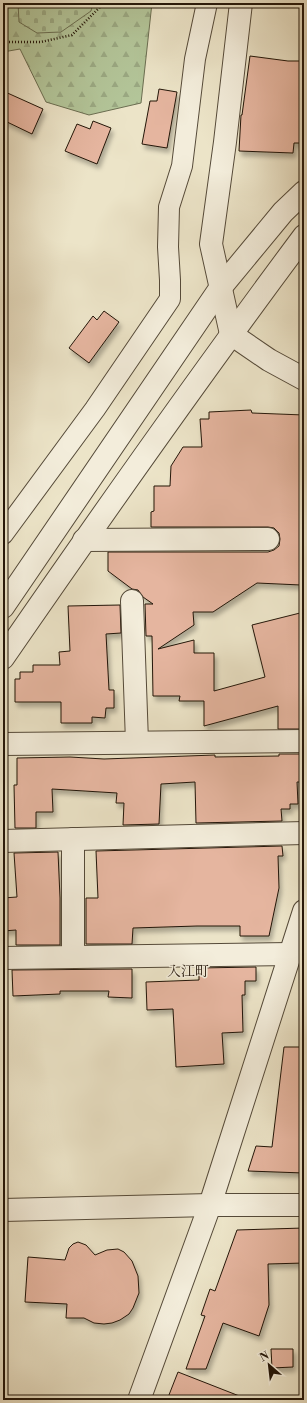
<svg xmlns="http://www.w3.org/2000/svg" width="307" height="1403" font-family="'Libre Bodoni','Noto Serif JP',serif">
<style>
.forest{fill:url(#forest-firs);stroke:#6b6e51}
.cemetery{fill:url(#cemetery-stones);stroke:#6b6e51}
.building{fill:#e5b59f;stroke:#231609;filter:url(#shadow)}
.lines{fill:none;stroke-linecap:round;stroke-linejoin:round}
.pedestrian-casing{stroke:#554a39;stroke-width:22}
.minor-casing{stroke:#554a39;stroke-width:24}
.tertiary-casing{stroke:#554a39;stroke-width:24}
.path{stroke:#231609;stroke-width:2.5;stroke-dasharray:1 2;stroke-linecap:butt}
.pedestrian{stroke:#f3eddb;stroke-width:20}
.minor{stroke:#f3eddb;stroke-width:22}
.tertiary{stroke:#f3eddb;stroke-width:22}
.labels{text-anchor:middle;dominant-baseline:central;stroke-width:3;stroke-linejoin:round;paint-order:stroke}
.neighbourhood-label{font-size:14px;fill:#231609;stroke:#f3eddb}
</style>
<defs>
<pattern id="forest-firs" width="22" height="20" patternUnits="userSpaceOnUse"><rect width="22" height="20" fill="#b3c599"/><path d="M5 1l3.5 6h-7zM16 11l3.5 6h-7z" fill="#9aa882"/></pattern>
<pattern id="cemetery-stones" width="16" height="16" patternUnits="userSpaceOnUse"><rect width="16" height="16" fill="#b3c599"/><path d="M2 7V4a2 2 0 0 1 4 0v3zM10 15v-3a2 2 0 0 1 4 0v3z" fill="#9aa882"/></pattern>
<filter id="shadow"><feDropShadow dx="2.5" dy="4.5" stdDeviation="2" flood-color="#0004"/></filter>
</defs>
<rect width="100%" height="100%" fill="#ece4c8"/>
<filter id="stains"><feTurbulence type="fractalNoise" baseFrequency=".005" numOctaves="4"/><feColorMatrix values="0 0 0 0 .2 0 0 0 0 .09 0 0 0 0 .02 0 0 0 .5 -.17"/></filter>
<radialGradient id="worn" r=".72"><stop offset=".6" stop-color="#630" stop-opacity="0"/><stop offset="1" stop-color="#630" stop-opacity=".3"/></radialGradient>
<path class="forest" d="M3 3H152L141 103 89 115 46 102 20 49 3 52Z"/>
<path class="cemetery" d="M18 3H93L91 11 61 32 37 33 19 22Z"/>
<g class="building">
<path d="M250 56 288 61H304V143H294L293 153 239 151 241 115H242Z"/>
<path d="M159 89 177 92 167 148 142 144 150 101H157Z"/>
<path d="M3 91 43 109 32 134 3 120Z"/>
<path d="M93 121 111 128 97 164 65 151 77 124 90 129Z"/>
<path d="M104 311 119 322 89 363 69 348 93 316 97 320Z"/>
<path d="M251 410 252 413 304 415V547H303L301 585 257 583 213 612H193L194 625 158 649 194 640V653H214V691L265 677 252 625 304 612V729H278V706L204 726V701H179L180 696H153L152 636H146L145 604H153L143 597 138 590 132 589 108 571V552H268L274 550 279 546 280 539 279 533 274 528 268 527H151V512L154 511V486H170L171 466 183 447H202L200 419H209V412Z"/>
<path d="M120 605 121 633 106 634 109 690H114V708H106L105 718 92 717V723H61V702H15V679H20V672H33V665H60L59 652 70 651 68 606Z"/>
<path d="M279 754H304V782H297L298 804H290V809H281L282 821 196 823 195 782 161 784 159 824 123 825 124 803H116L117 793 52 789 53 812H36V828H15L14 785H17V758L70 757 104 759 215 755V757L279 756Z"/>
<path d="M282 846 283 856H278L279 888 269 936H240V926H197L133 928 132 944H86V898H98L96 851Z"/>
<path d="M58 852 60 898V945H16V930L3 931V898L17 897 14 853Z"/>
<path d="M256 967V981H245V995H242L243 1032 222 1033 224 1064 176 1067 173 1009 147 1010 146 982 199 980V968Z"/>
<path d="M132 969V998L108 997 109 991H60V994L13 996 12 970Z"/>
<path d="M284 1047H304V1173L248 1171 256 1146 272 1147Z"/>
<path d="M304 1228V1263L268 1264 269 1305 259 1336 223 1323 206 1369H186L205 1316 201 1315 210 1289 215 1291 237 1230Z"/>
<path d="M78 1242 86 1245 95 1255 107 1250 118 1249 124 1252 132 1261 138 1276 139 1293 133 1308 129 1314 120 1320 112 1323 104 1324 94 1323 84 1318H66L67 1304 25 1302 28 1257 65 1260 69 1248 73 1244Z"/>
<path d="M271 1349H293V1367L272 1368Z"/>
<path d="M178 1372 247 1399V1400H167Z"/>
</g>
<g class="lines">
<defs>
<path id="pedestrian" d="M3 534 95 409 170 299V280L168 247 169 207 182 166 195 59 207 3"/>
<g id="minor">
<path d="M241 3 225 142 211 244 231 334 269 360 304 379"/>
<path d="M84 540 268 539"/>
<path d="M132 601 137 742"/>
<path d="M3 744 304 741"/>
<path d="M73 839V957"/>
<path d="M3 841 304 833"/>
<path d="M3 958 290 954"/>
<path d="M139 1400 210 1205 304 911"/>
</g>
<g id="tertiary">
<path d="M3 607 221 287 283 212 304 192"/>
<path d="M3 658C101 516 201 374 304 236"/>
<path d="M3 1210 210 1205H304"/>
</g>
</defs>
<use href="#pedestrian" class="pedestrian-casing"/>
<use href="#minor" class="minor-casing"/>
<use href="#tertiary" class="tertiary-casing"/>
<path class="path" d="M3 42H41L72 35 101 6V3"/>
<use href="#pedestrian" class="pedestrian"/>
<use href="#minor" class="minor"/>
<use href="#tertiary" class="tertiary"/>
</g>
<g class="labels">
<g class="neighbourhood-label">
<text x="188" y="972">入江町</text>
</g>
</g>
<rect width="307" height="1403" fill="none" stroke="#ece4c8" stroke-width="16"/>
<rect x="4" y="4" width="299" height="1395" fill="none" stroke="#231609" stroke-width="2"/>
<rect x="8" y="8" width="291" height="1387" fill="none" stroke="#231609"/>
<g transform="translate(269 1365) rotate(332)" stroke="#f3eddb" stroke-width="3" paint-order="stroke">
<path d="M0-3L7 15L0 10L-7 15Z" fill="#231609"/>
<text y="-6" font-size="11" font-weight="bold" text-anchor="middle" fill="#231609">N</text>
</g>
<rect width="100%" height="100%" filter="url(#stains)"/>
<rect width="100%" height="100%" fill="url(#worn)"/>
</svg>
